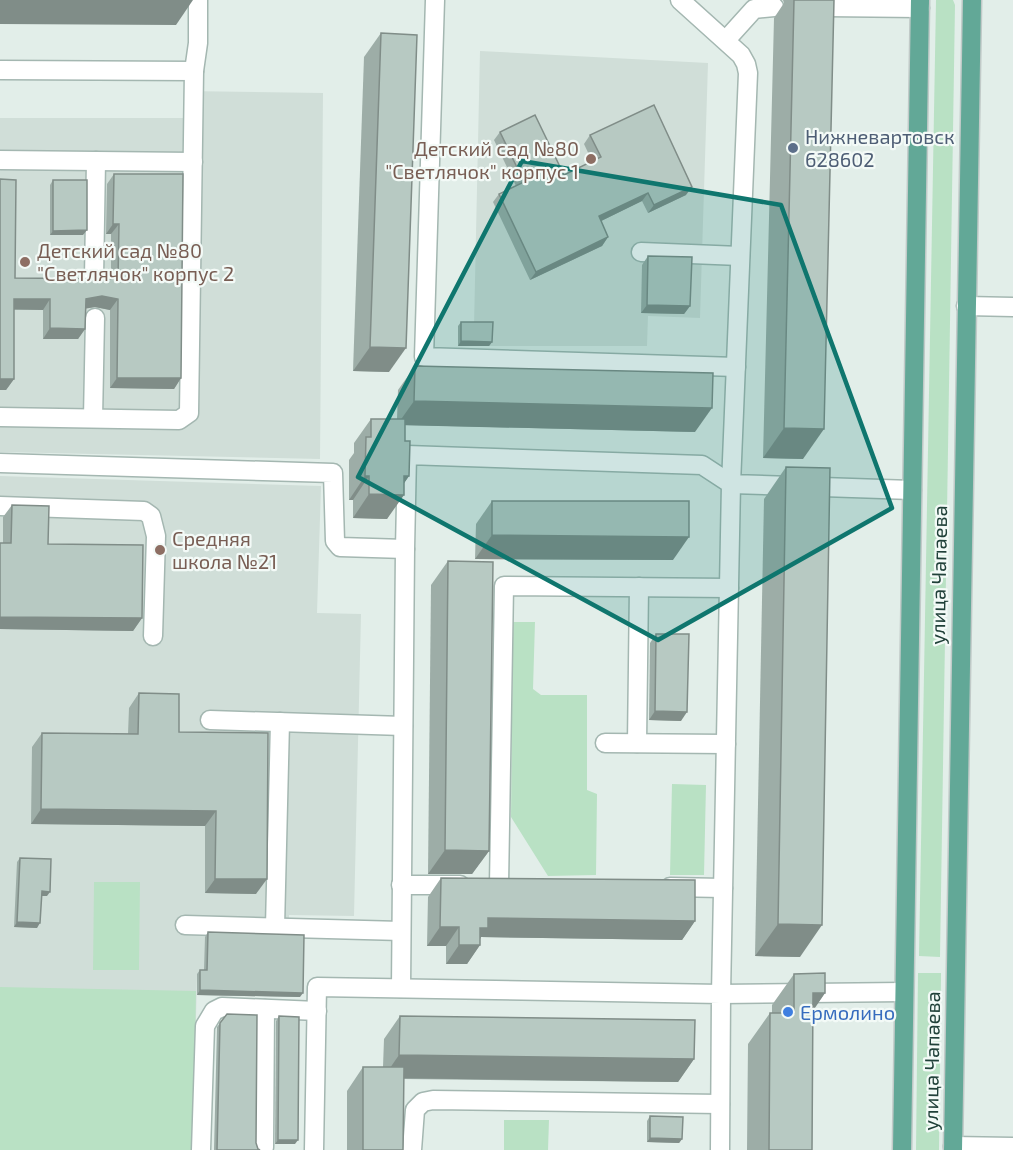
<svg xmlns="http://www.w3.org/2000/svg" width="1013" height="1150" font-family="'Exo 2',sans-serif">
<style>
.built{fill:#d0ded8}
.green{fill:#b9e1c4}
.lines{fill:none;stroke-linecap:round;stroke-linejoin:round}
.minor-casing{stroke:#a4b7b1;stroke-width:21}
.major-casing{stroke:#c1cac8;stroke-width:21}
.minor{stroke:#fff;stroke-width:18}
.major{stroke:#62a897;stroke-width:18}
.wall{fill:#9dada7}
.shaded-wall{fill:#808d88}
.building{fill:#b7c9c2;stroke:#808d88;stroke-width:1.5}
.marked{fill:#0f766e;fill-opacity:0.2;stroke:#0f766e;stroke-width:4.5;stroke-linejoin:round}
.service-dot{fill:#5c6f8a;stroke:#f3faf7;stroke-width:2}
.education-dot{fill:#8d6e63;stroke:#f3faf7;stroke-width:2}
.shop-dot{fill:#3f7fe0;stroke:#f3faf7;stroke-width:2}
.labels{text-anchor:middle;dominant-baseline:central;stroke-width:4.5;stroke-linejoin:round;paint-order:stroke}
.service-label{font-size:20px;fill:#4e5e75;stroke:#f3faf7;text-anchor:start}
.education-label{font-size:20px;fill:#785e54;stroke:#f3faf7;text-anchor:start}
.street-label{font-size:20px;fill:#204139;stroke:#f3faf7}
.shop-label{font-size:20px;fill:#366cbe;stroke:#f3faf7;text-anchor:start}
</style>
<rect width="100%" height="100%" fill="#e2eee9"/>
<g class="built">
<path d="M480 51 708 63 700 318 648 316 647 346H489V326H474Z"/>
<path d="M185 91 323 93 320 459 0 452V118H184Z"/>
<path d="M0 476 321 486 317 613 361 614 354 916 289 915V936L197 974 193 1150H0Z"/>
</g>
<g class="green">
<path d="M936 0H953L955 5 940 957 919 956Z"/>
<path d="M513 622H535L533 689 541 695H587V790L597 794 596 875 548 876 511 817Z"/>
<path d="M672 784 706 785 704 875H670Z"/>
<path d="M94 882H140L139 970H93Z"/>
<path d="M918 973H941L939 1150H916Z"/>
<path d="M0 987 196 991 193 1150H0Z"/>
<path d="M504 1120H549L548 1150H504Z"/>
</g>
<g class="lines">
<defs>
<g id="minor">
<path d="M435 0 424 357 736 367"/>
<path d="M680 0 741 55 746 64 748 73 731 484 912 490"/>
<path d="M825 7 920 8"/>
<path d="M726 40 754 9 774 7"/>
<path d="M0 70 194 71 198 43V0"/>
<path d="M0 160 193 162"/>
<path d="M641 252 740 256"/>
<path d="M94 278 96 161"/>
<path d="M966 306 1013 307"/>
<path d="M0 417 179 420 189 413 194 71"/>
<path d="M93 418 95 318"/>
<path d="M0 463 333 473 335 541 340 547 405 549 401 988"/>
<path d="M0 506 144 511 151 516 156 536 153 636"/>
<path d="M405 549 407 455 702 465 731 484 721 994 904 992"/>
<path d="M210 720 403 726"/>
<path d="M605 743 726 744"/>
<path d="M637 743 639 587"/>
<path d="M401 885H460"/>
<path d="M499 885 504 586 729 588"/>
<path d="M670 887 723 888"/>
<path d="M185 925 401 931"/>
<path d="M275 927 280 722"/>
<path d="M953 1146 1013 1147"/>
<path d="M264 1147 265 1009"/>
<path d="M201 1150 205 1026 214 1011 222 1007 317 1011"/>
<path d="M314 1150 317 987 721 994 720 1150"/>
<path d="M412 1150 415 1110 423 1102 433 1100 720 1104"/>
</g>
<g id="major">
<path d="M902 1150 920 0"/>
<path d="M953 1150 972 0"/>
</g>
</defs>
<use href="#minor" class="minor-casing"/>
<use href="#major" class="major-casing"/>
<use href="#minor" class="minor"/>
<use href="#major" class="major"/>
</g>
<g class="wall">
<path d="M783 0H834L803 459 763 458 774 18 784 3Z"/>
<path d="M381 33 389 372 353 371 364 57Z"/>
<path d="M500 132 564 175 592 161 584 144 590 135 686 195 648 213 642 201 601 221 608 237 602 246 530 280 493 202 499 194 516 186 494 140Z"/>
<path d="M114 174 181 378 174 389 110 388V310L95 307 86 308 85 329 78 339H43V310H14V379L6 390 15 278 111 279V234H106L107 184Z"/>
<path d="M53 180 83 235H50V185Z"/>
<path d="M648 256 690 306 684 314 641 313 642 265Z"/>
<path d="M461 322 492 342 489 346H458V326Z"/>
<path d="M415 366 695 432 405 425V441L409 476 404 483 387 519 353 518V500H349V460L354 453V443L371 419H397L398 390Z"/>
<path d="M786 467 800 957 755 956 764 499Z"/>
<path d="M492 501 673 560 475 559 476 524Z"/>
<path d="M12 505 48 544 142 618 133 631 0 629V543H3V517Z"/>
<path d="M448 561 489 851 472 874H428L431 585Z"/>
<path d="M656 634 681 721 649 720 650 643Z"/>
<path d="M139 693 179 732 256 894 205 893V826L31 824 32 747 42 733 128 734 129 708Z"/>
<path d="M20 858 47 896H41L37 928 14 927 17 862Z"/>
<path d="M441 878 695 921 682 940 481 937 480 939V945L467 964H446V946H427L428 897Z"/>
<path d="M208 932 300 997 197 995V974L200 970H204L205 937Z"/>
<path d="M794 974 825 993 813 1010 812 1150H747L748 1044 770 1013H772V1005Z"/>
<path d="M227 1014 256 1143 258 1149 260 1150H214L217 1027Z"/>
<path d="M279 1016 295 1144H275L276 1021Z"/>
<path d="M400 1016 694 1059 678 1082 404 1079 403 1150H347V1091L363 1067H383L384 1039Z"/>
<path d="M650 1116 682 1139 679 1143 647 1142V1121Z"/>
</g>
<g class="shaded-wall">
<path d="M0 0H193L176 25 0 24Z"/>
<path d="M692 187 686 195 648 213 654 205Z"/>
<path d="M648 193 642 201 593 225 599 216Z"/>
<path d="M113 224H119L111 234H106Z"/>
<path d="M87 230 83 235H50L53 231Z"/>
<path d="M608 237 602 246 530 280 536 272Z"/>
<path d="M102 296 118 299 110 310 95 307 78 310 86 299Z"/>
<path d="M14 299H50L43 310 7 309Z"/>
<path d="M647 305 690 306 684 314 641 313Z"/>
<path d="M50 328 85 329 78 339H43Z"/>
<path d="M461 341 492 342 489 346H458Z"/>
<path d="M370 347 406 348 389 372 353 371Z"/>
<path d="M117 378H181L174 389 110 388Z"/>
<path d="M0 379H14L6 390H0Z"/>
<path d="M414 401 712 408 695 432 397 425Z"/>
<path d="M784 428 824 429 803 459 763 458Z"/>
<path d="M365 476H369L353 500H349Z"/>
<path d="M404 476H409L396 495H404L387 519 353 518 369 494Z"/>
<path d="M492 535 689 537 673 560 475 559Z"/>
<path d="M0 617 142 618 133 631 0 629Z"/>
<path d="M655 711 687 712 681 721 649 720Z"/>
<path d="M41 809 216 811 205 826 31 824Z"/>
<path d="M445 850 489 851 472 874H428Z"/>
<path d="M215 879H267L256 894 205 893Z"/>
<path d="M42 891 50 892 47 896H39Z"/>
<path d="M488 918 695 921 682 940 481 937 476 945H480L467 964H446L459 945 480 928Z"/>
<path d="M17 922 40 923 37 928 14 927Z"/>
<path d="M778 924 822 925 800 957 755 956Z"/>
<path d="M440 927H459L446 946H427Z"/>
<path d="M200 990 303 993 300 997 197 995Z"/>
<path d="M813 993H825L804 1024Z"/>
<path d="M399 1055 694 1059 678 1082 383 1078Z"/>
<path d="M650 1138 682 1139 679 1143 647 1142Z"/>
<path d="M278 1140H298L295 1144H275Z"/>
</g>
<g class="building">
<path d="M794 0H834L824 429 784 428Z"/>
<path d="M381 33 417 35 406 348 370 347Z"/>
<path d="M654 105 692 187 654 205 648 193 599 216 608 237 536 272 499 194 524 182 500 132 535 115 564 175 601 157 590 135Z"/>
<path d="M114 174H183L181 378H117L118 299 102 296 86 299 85 329 50 328V299H14V379H0V179L16 180 15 278 118 279 119 224H113Z"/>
<path d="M53 180H87V230L53 231Z"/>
<path d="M648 256 692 257 690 306 647 305Z"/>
<path d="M461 322H493L492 342 461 341Z"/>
<path d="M415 366 713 373 712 408 414 401Z"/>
<path d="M371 419H405V441H410L409 476H404V495L369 494V476H365L366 437H371Z"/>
<path d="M786 467 830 468 822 925 778 924Z"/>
<path d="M492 501H689V537L492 535Z"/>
<path d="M12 505 49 506 48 544 143 545 142 618 0 617V543H11Z"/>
<path d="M448 561 493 562 489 851 445 850Z"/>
<path d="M656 634H689L687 712 655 711Z"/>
<path d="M139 693 179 694V732L268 733 267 879H215L216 811 41 809 42 733 138 734Z"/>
<path d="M20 858 51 859 50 892 42 891 40 923 17 922Z"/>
<path d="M441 878 695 880V921L488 918V928H480V945H459V927H440Z"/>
<path d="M208 932 304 935 303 993 200 990V970H207Z"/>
<path d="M825 973V993H813L812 1150H769L770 1013H794V974Z"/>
<path d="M227 1014 257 1015 256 1143 258 1149 260 1150H217L220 1023Z"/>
<path d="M279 1016 299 1017 298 1140H278Z"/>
<path d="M400 1016 695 1020 694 1059 399 1055Z"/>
<path d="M363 1067H404L403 1150H363Z"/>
<path d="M650 1116 683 1117 682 1139 650 1138Z"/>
</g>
<path class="marked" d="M522 161 781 205 892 508 658 640 358 477Z"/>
<circle class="service-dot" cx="793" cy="148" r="6"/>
<g class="education-dot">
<circle cx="591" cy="159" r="6"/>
<circle cx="25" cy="262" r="6"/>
<circle cx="160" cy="550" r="6"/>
</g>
<circle class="shop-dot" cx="788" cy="1012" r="6"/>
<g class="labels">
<g class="service-label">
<text x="805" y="136">Нижневартовск<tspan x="805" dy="23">628602</tspan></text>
</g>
<g class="education-label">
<text x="579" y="148" text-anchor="end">Детский сад №80<tspan x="579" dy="23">"Светлячок" корпус 1</tspan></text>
<text x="37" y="250">Детский сад №80<tspan x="37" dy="23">"Светлячок" корпус 2</tspan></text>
<text x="172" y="538">Средняя<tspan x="172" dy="23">школа №21</tspan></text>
</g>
<g class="street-label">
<text transform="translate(938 575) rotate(-89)">улица Чапаева</text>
<text transform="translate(931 1061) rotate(-89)">улица Чапаева</text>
</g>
<g class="shop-label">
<text x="800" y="1012">Ермолино</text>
</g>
</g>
</svg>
